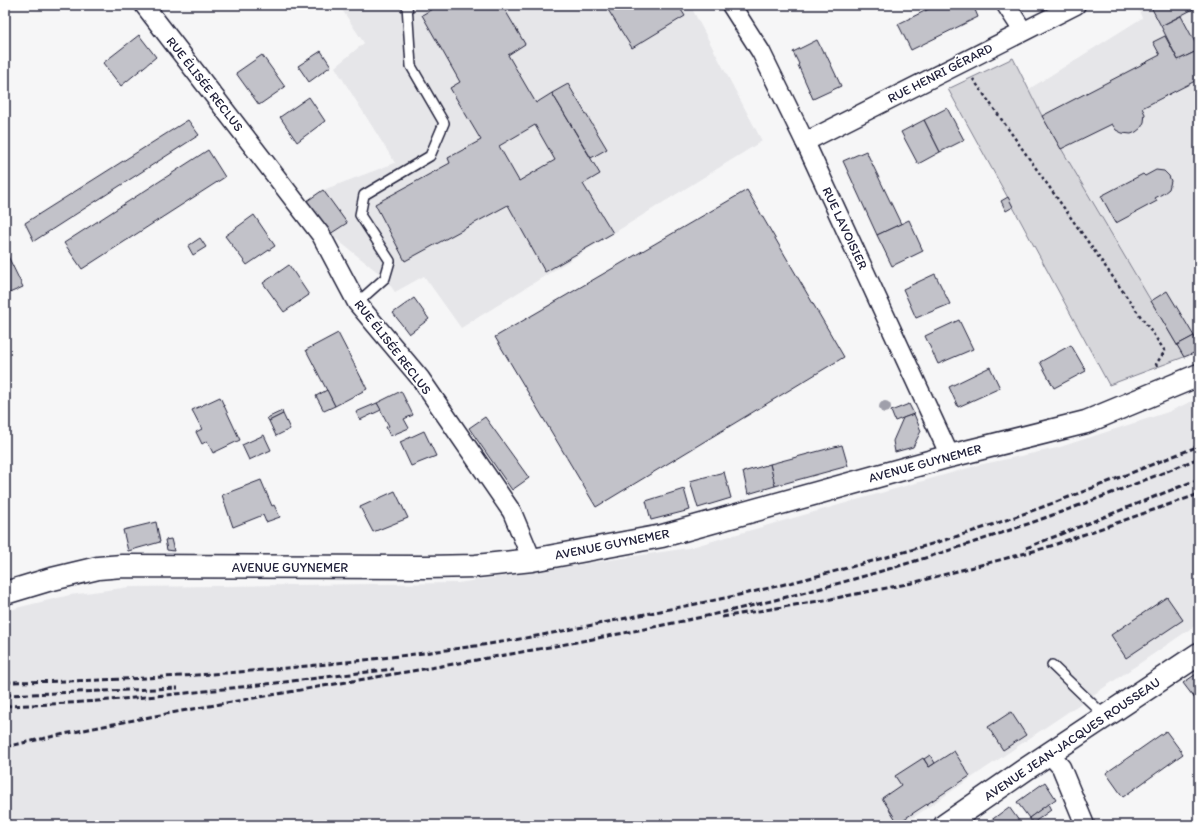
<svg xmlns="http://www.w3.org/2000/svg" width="1204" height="830" font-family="Itim,sans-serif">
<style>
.built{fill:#e6e6e9}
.green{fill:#d7d7db;stroke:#7c7c8b}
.building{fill:#c2c2c9;stroke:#22223b;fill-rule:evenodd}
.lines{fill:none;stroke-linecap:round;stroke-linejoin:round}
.service-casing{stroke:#22223b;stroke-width:12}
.minor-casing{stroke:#22223b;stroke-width:21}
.secondary-casing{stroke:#22223b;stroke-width:25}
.path{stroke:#22223b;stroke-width:2.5;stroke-dasharray:3 3;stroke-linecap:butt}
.service{stroke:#fff;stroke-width:9}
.minor{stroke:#fff;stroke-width:18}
.secondary{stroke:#fff;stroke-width:22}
.rail{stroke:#22223b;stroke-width:3;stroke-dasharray:6 3;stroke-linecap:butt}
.tree{fill:#9f9faa}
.labels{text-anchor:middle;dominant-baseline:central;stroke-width:4;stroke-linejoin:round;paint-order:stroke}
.street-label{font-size:13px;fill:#22223b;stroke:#fff}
</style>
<rect width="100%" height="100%" fill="#f6f6f7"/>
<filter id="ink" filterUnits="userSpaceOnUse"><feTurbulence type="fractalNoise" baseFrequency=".025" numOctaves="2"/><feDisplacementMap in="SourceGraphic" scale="8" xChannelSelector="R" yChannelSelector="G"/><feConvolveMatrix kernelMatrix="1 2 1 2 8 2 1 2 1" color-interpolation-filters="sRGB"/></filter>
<g filter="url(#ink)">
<g class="built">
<path d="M339 5H690L762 141 461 328 424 276 395 292 385 278 330 234 307 201 323 190 395 163 335 67 364 43Z"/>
<path d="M1137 5H1199V351L1184 357 1042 116 1029 89 1142 18Z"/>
<path d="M1199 398V623L902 825H5V612L20 607 70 595 130 587 458 583 688 548 979 465 1057 448 1168 412Z"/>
</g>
<path class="green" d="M1013 58 1042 116 1184 357 1109 385 1013 207 948 89Z"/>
<g class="building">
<path d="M439 5H502L525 44 508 55 536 103 552 93 600 174 583 184 613 233 545 272 508 205 405 261 375 204 450 163 448 158 481 140 450 88 460 82 422 15ZM535 125 555 160 519 181 499 146Z"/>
<path d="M605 5H678L685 16 632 48Z"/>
<path d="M937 5H973L978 17 911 50 898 24Z"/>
<path d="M1150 5H1199V6L1161 26Z"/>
<path d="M1181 16 1199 50 1178 60 1161 26Z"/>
<path d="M139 35 156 57 121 86 103 63Z"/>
<path d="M1165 36 1178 60 1199 50V79L1142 108 1145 114 1144 122 1141 128 1136 132 1131 134 1122 133 1116 130 1112 124 1061 149 1042 116 1160 55 1153 42Z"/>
<path d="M817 40 823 52H825L841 86 813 99 798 65 799 64 793 52Z"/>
<path d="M321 51 331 66 309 82 298 66Z"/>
<path d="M262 55 285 87 259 105 236 73Z"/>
<path d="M568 84 607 149 591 158 552 93Z"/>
<path d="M309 97 325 121 297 142 280 117Z"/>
<path d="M947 108 964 140 940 152 924 120Z"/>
<path d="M188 120 199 135 34 241 25 223Z"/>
<path d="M924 120 940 152 918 164 901 132Z"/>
<path d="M208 150 225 177 82 269 64 243Z"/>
<path d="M866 151 901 224 877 235 843 161Z"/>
<path d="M1156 170 1164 171 1169 176 1171 181 1169 189 1164 193 1155 198 1157 201 1116 223 1101 196 1143 174 1145 176Z"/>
<path d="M323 190 347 223 330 234 307 201Z"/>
<path d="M747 190 844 357 596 507 495 337Z"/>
<path d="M1008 197 1013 207 1006 211 1001 201Z"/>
<path d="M254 215 275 246 247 265 225 236Z"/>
<path d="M909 220 923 251 892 266 877 235Z"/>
<path d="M200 238 206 247 193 255 188 246Z"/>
<path d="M5 250 23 287 5 295Z"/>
<path d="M289 265 309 295 284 312 263 283Z"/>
<path d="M935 274 950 304 916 318 903 289Z"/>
<path d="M1167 291 1194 336 1177 345 1151 301Z"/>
<path d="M414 298 429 319 409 334 393 313Z"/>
<path d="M959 320 973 349 938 364 925 336Z"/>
<path d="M338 333 367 389 335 406 306 350Z"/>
<path d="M1194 336 1199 346V351L1184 357 1177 345Z"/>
<path d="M1071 345 1086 371 1054 388 1040 362Z"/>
<path d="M990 367 1000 388 958 407 949 387Z"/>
<path d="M327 390 335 406 324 411 316 396Z"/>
<path d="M401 391 413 415 404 419 409 428 390 436 386 427 389 426 377 403Z"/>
<path d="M220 397 240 440 213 453 207 441 202 444 196 432 202 429 192 410Z"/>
<path d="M377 403 381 410 360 420 356 412Z"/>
<path d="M909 404 914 414 895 421 891 411Z"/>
<path d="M282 411 283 414 269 421 267 418Z"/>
<path d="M283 414 290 429 276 436 269 421Z"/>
<path d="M914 414 921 431 913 447 895 452 893 441 903 418Z"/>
<path d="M485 417 529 478 512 490 469 428Z"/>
<path d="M424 431 436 456 411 466 400 442Z"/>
<path d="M264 435 271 450 249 460 242 445Z"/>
<path d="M842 445 848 466 775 486 770 464Z"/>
<path d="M770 464 775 486 748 494 743 472Z"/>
<path d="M724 472 731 498 698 508 690 481Z"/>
<path d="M261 480 272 506 274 505 280 517 266 522 263 515 233 527 222 495Z"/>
<path d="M684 489 690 510 651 520 646 501Z"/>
<path d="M395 491 408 518 373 532 360 507Z"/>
<path d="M156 522 160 542 128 551 123 530Z"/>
<path d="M171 539 174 551 167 550 165 540Z"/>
<path d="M1167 597 1183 620 1126 658 1111 635Z"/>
<path d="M1199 672V704L1183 683Z"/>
<path d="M1011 712 1026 735 1003 750 988 727Z"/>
<path d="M1166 731 1183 754 1123 797 1106 773Z"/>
<path d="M954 751 970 776 898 823 882 798 901 785 895 776 923 758 929 767Z"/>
<path d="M930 755 935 763 929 767 924 759Z"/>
<path d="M1045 782 1056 799 1029 818 1017 802Z"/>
<path d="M1048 804 1051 810 1033 823 1029 818Z"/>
<path d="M1009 807 1022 825 986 824Z"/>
</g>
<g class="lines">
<defs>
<g id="service">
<path d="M357 303 385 278 390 261 360 215 364 195 430 156 444 123 411 66 407 5"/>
<path d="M1052 665 1105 716"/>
</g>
<g id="minor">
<path d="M144 5 321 235 357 303 420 378 512 512 532 560"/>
<path d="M731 5 761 52 805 142 950 456"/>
<path d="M1006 5 1023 31"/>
<path d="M805 142 1076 5"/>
<path d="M1049 754 1061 767 1085 825"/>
</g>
<g id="secondary">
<path d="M5 593 48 580 98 568 122 566 426 567 476 566 532 560 662 536 950 456 1086 422 1199 375"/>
<path d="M945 825 1026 769 1199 654"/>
</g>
</defs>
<use href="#service" class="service-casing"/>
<use href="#minor" class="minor-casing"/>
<use href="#secondary" class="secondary-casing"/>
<path class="path" d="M973 79 1165 351 1156 364 1158 368"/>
<use href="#service" class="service"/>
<use href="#minor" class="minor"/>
<use href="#secondary" class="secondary"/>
<g class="rail">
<path d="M1026 548 1199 479"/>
<path d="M722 617 831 599 912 583 1045 548 1199 494"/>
<path d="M5 682C167 681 330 667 489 644 548 635 607 622 665 610 701 603 737 596 773 587 831 573 888 557 945 540 1031 514 1115 479 1199 446"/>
<path d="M5 695 178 688"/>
<path d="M5 706C135 702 264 684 393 669"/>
<path d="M5 747C238 694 477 666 711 615 878 578 1041 524 1199 458"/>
</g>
</g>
<circle class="tree" cx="885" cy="407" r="6"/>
</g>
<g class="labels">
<g class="street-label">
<text transform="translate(940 73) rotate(-27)">RUE HENRI GÉRARD</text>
<text transform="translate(205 84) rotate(52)">RUE ÉLISÉE RECLUS</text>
<text transform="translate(845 228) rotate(65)">RUE LAVOISIER</text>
<text transform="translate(393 347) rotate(52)">RUE ÉLISÉE RECLUS</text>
<text transform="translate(925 463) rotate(-15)">AVENUE GUYNEMER</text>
<text transform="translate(612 544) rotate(-11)">AVENUE GUYNEMER</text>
<text x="290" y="567">AVENUE GUYNEMER</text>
<text transform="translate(1072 739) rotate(-34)">AVENUE JEAN-JACQUES ROUSSEAU</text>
</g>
</g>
<rect width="1204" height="830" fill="none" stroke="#fff" stroke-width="20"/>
<rect x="10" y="10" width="1184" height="810" fill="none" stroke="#22223b" stroke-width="1.5" filter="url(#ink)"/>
</svg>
